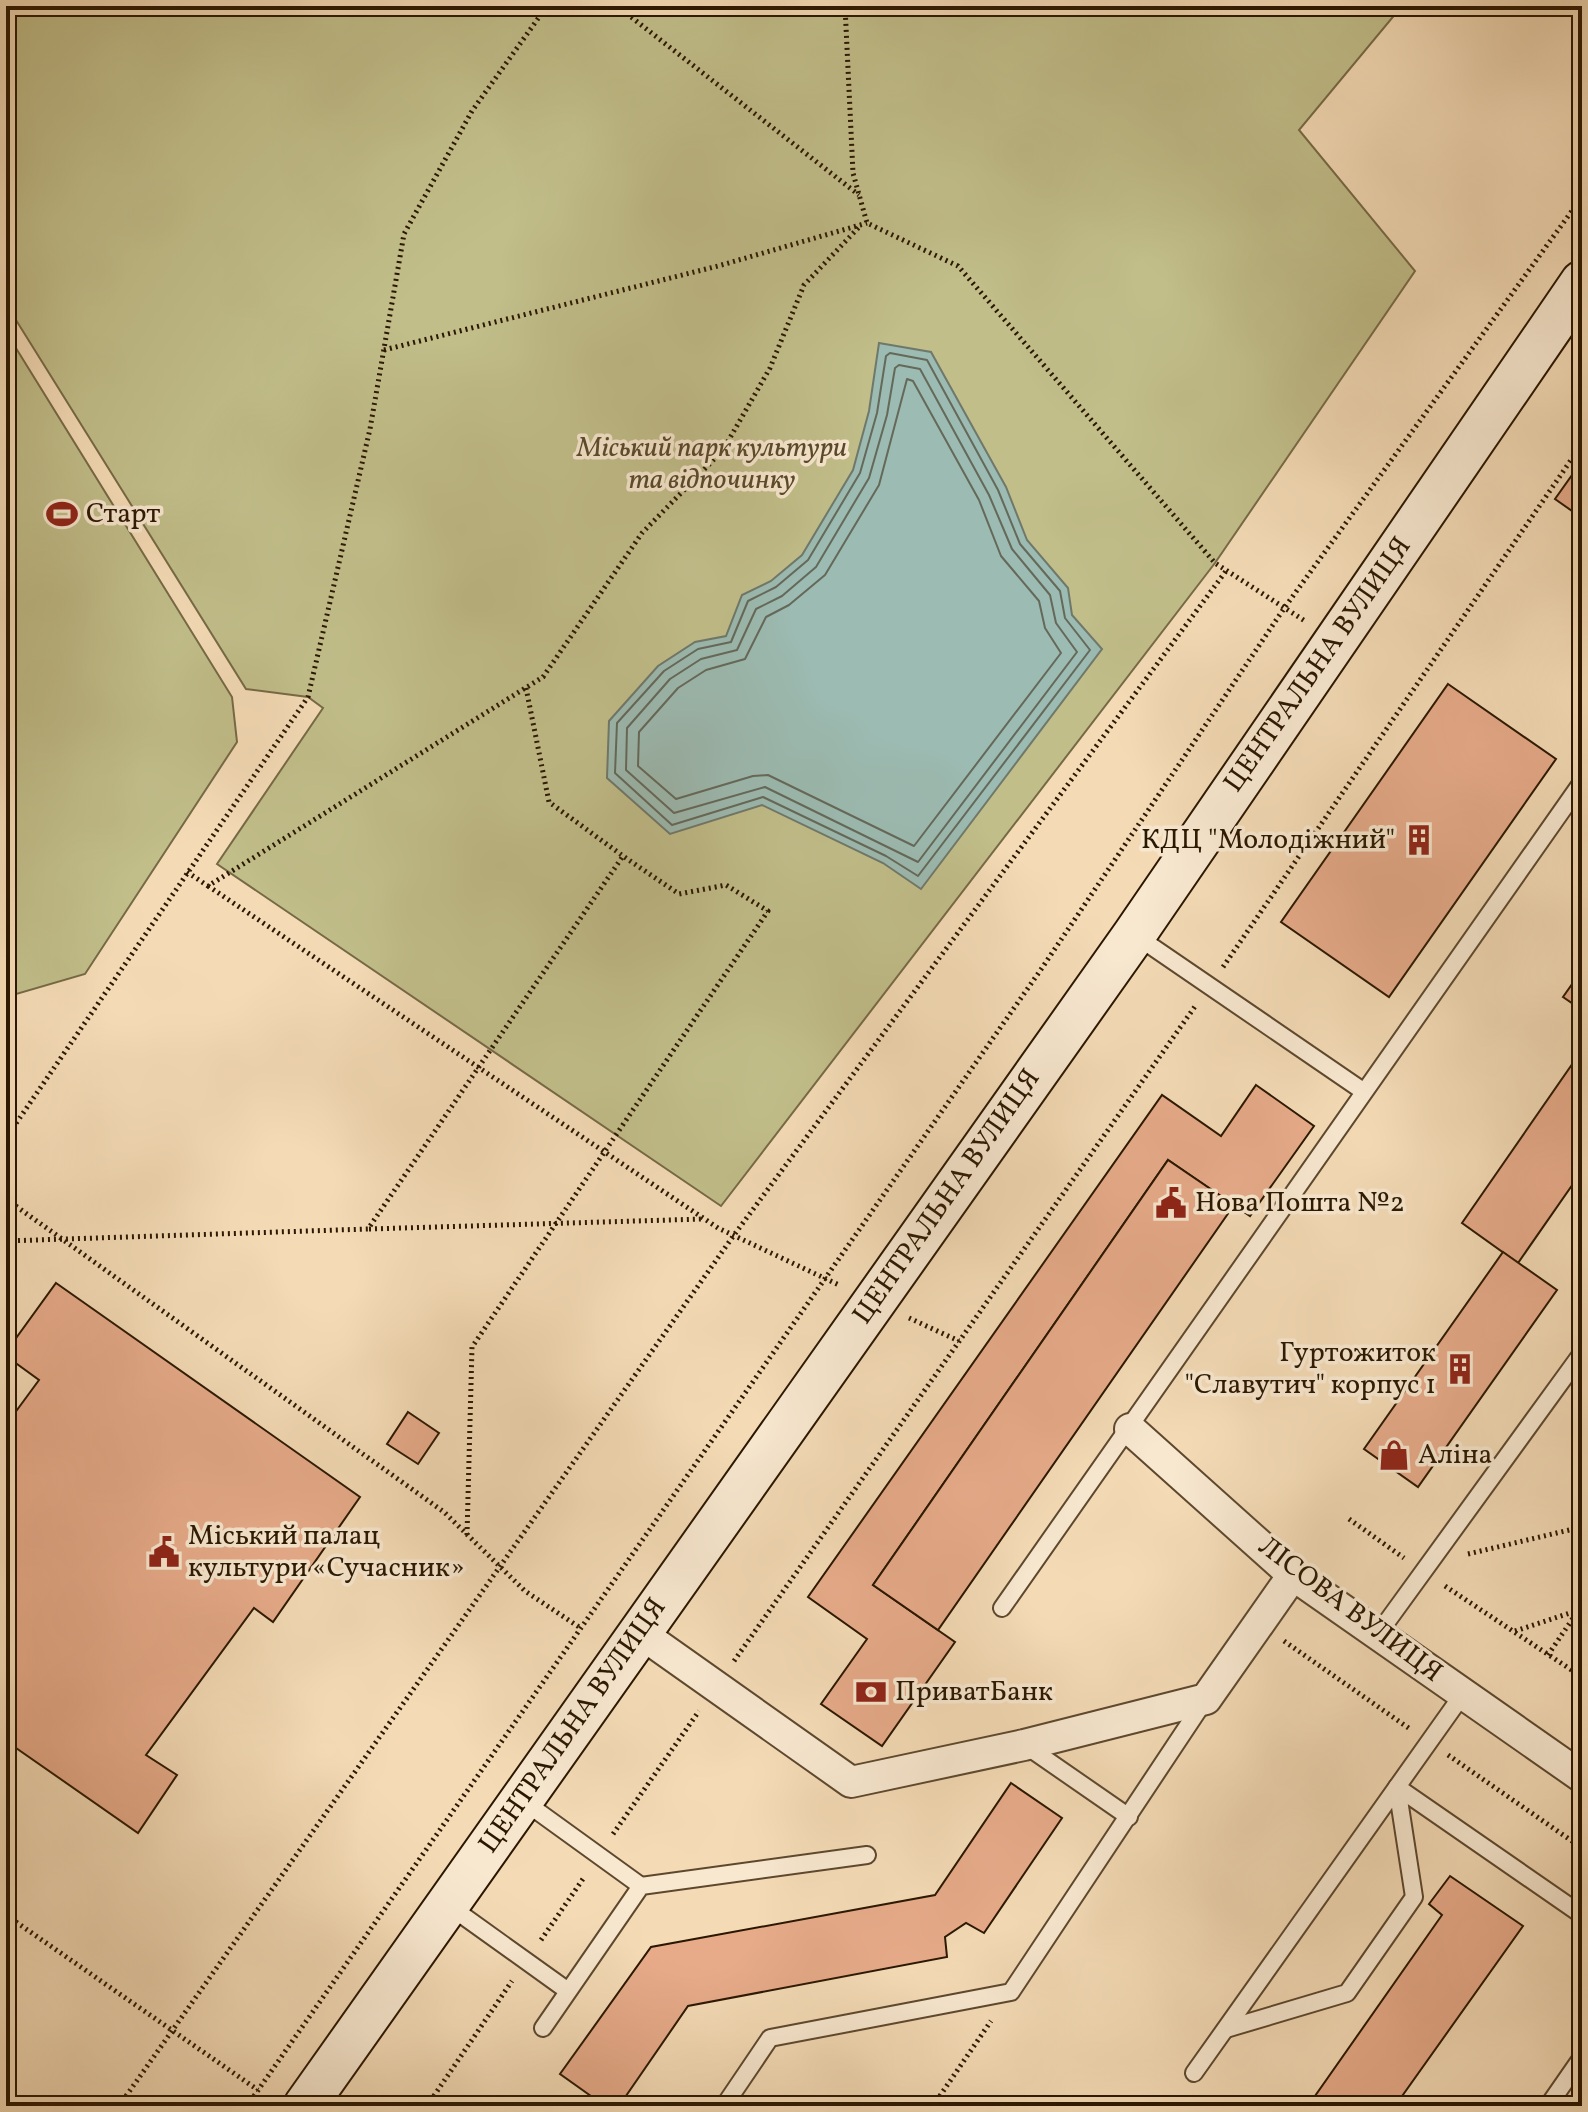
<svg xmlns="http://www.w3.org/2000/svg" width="1588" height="2112" font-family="Vollkorn,serif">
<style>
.green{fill:#c1be8a;stroke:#766a46;stroke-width:2}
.water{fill:#9cbbb2;stroke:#6f796b;stroke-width:2}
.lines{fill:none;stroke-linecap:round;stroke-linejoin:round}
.shore{stroke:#64695a;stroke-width:2}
.building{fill:#e7ab8a;stroke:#2b1701;stroke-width:2}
.lane-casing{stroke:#5d482e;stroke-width:20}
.street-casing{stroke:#5d482e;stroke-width:34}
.secondary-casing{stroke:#2b1701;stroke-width:46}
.path{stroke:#2b1701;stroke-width:5;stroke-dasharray:2 4;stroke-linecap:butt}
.lane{stroke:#f8e8d0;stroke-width:16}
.street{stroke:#f8e8d0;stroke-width:30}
.secondary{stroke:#f8e8d0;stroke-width:42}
.labels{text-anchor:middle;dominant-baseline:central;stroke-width:7;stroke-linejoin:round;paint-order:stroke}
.park-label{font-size:28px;font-style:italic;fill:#58492a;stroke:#f8e8d0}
.poi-label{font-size:28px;fill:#2b1701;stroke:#f8e8d0;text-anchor:start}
.street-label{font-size:28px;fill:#2b1701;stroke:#f8e8d0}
</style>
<rect width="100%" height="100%" fill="#f4dbb6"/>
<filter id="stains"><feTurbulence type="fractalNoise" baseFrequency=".0025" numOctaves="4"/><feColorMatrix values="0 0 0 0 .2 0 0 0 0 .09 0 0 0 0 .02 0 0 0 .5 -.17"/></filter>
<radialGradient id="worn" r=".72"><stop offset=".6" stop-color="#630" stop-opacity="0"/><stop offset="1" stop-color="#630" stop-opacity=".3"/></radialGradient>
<g class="green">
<path d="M6 6H1402L1299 130 1415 271 1215 563 721 1206 217 864 323 708 308 697 246 689 6 304Z"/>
<path d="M6 332 232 697 237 742 85 974 6 997Z"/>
</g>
<path class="water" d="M879 343 931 352 1006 487 1027 540 1068 588 1072 615 1102 649 921 889 883 863 762 805 670 834 607 778 609 721 658 666 695 642 726 636 742 595 771 581 802 555 853 470 869 411Z"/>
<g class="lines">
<g class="shore">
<path d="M890 353 927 360 998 490 1020 544 1060 591 1065 618 1090 650 918 876 886 856 763 797 672 825 615 773 617 723 664 671 698 649 731 642 748 601 776 587 808 560 860 473 877 413 886 356Z"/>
<path d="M899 365 920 369 989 495 1012 549 1050 595 1056 623 1077 652 918 862 765 787 674 813 626 770 627 728 670 679 701 659 737 650 756 609 782 596 816 567 869 478 887 415 895 368Z"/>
<path d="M907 379 913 381 979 500 1001 556 1039 601 1045 628 1061 653 914 846 768 775 753 776 676 799 638 766 639 732 678 688 706 670 745 659 766 617 789 605 825 575 879 485Z"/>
</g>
</g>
<g class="building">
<path d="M1582 461V518L1555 499Z"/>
<path d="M1448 684 1556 759 1389 997 1281 922Z"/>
<path d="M1582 970V1010L1563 997Z"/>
<path d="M1582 1050V1171L1518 1263 1462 1223Z"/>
<path d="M1256 1085 1314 1126 1250 1216 1168 1160 873 1585 955 1642 882 1746 821 1704 867 1639 808 1597 1162 1095 1221 1136Z"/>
<path d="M1168 1160 1234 1205 938 1630 873 1585Z"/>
<path d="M1503 1252 1557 1290 1418 1487 1364 1449Z"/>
<path d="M56 1283 360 1497 273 1622 254 1608 146 1755 177 1775 138 1833 6 1741V1425L39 1380 6 1356V1352Z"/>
<path d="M408 1412 439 1433 418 1464 387 1444Z"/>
<path d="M1011 1783 1062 1818 984 1933 966 1923 945 1937 947 1957 688 2006 619 2106H605L560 2074 651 1947 935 1895Z"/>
<path d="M1450 1876 1523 1926 1395 2106H1308L1442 1915 1429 1904Z"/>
</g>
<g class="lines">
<defs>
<g id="lane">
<path d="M1135 935 1363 1091"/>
<path d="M1002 1608 1582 782"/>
<path d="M1378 1634 1582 1353"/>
<path d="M1025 1745 1129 1817"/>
<path d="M522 1800 641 1886"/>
<path d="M448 1905 568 1991"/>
<path d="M543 2028 641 1886 867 1855"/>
<path d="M1226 2029 1347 1993 1414 1897 1397 1787 1582 1915"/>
<path d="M1194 2073 1463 1694"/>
<path d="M724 2106 770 2038 1011 1992 1205 1700"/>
<path d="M1548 2106 1582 2057"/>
</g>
<g id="street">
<path d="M1130 1429 1293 1575 1582 1777"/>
<path d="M639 1632 851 1782 1024 1745 1206 1699 1293 1575"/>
</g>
<path id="secondary" d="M305 2106 1134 935 1582 282"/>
</defs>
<use href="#lane" class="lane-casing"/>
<use href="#street" class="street-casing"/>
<use href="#secondary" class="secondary-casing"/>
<g class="path">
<path d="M617 6 859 195"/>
<path d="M845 6 853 173 867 223 958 266 1215 563 1305 621"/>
<path d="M384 350 718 266 867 223"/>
<path d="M187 872 208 886 543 677 642 533 723 450 770 368 804 285 860 226"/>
<path d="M208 886 718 1228 839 1285"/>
<path d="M1223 967 1582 444"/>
<path d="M6 1138 308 697 370 429 404 234 472 111 547 6"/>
<path d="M6 1199 444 1512 525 1591 579 1627"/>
<path d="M369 1229 703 1219"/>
<path d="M6 1241 368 1229 623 856 549 802 526 688"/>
<path d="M909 1318 959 1341"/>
<path d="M1349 1519 1404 1558"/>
<path d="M467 1535 472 1347 768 911 726 885 679 894 623 856"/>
<path d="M1468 1554 1582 1527"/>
<path d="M1445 1586 1582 1677"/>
<path d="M1515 1631 1582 1609"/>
<path d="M1284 1641 1410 1729"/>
<path d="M1548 1655 1582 1605"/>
<path d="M734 1661 1196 1005"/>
<path d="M1448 1755 1582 1848"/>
<path d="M613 1834 699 1711"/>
<path d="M6 1915 258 2090"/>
<path d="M541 1940 585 1876"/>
<path d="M6 2093 25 2106"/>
<path d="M119 2106 734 1235 1226 571"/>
<path d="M247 2106 1042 968 1285 607 1582 197"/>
<path d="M427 2106 512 1981"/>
<path d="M933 2106 991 2021"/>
</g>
<use href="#lane" class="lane"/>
<use href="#street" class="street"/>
<use href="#secondary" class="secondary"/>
</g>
<defs>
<symbol id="stadium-bare" viewBox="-9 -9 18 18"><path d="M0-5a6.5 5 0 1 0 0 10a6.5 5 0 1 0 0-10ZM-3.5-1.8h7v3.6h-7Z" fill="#8f2418" stroke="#f8e8d0" stroke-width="2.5" paint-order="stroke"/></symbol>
<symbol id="building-bare" viewBox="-9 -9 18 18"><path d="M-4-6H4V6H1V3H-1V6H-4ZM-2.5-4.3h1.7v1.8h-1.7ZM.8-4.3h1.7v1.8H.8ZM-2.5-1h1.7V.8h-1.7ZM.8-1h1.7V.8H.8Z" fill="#8f2418" stroke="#f8e8d0" stroke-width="2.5" paint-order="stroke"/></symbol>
<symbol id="civic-bare" viewBox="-9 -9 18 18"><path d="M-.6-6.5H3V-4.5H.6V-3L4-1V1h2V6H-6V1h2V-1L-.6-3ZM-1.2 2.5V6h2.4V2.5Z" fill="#8f2418" stroke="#f8e8d0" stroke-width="2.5" paint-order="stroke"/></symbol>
<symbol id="shop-bare" viewBox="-9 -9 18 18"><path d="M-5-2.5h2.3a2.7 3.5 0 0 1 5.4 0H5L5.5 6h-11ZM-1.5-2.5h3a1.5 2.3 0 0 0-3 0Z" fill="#8f2418" stroke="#f8e8d0" stroke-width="2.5" paint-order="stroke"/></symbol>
<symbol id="bank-bare" viewBox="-9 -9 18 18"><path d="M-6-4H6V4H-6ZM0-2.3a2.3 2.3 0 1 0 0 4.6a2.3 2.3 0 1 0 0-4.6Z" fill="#8f2418" stroke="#f8e8d0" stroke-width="2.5" paint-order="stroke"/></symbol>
</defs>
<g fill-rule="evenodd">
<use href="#stadium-bare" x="40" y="492" width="44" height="44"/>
<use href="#building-bare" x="1397" y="818" width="44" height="44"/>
<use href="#civic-bare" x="1149" y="1181" width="44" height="44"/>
<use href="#building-bare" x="1438" y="1347" width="44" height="44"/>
<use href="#shop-bare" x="1372" y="1433" width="44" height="44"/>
<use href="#civic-bare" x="142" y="1530" width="44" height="44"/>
<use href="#bank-bare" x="849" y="1670" width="44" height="44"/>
</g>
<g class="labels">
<g class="park-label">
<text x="712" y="448">Міський парк культури<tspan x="712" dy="32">та відпочинку</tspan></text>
</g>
<g class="poi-label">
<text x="86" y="514">Старт</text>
<text x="1395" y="840" text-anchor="end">КДЦ "Молодіжний"</text>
<text x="1195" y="1203">Нова Пошта №2</text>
<text x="1436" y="1353" text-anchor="end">Гуртожиток<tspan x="1436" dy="32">"Славутич" корпус 1</tspan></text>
<text x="1418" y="1455">Аліна</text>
<text x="188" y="1536">Міський палац<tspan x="188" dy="32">культури «Сучасник»</tspan></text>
<text x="895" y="1692">ПриватБанк</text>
</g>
<g class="street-label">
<text transform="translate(1318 665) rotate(-55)">ЦЕНТРАЛЬНА ВУЛИЦЯ</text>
<text transform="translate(947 1197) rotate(-55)">ЦЕНТРАЛЬНА ВУЛИЦЯ</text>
<text transform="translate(1350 1610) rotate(37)">ЛІСОВА ВУЛИЦЯ</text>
<text transform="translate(573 1726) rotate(-55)">ЦЕНТРАЛЬНА ВУЛИЦЯ</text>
</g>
</g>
<rect width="1588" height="2112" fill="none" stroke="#f4dbb6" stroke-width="32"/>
<rect x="8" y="8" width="1572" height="2096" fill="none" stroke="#2b1701" stroke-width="4"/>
<rect x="16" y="16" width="1556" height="2080" fill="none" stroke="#2b1701" stroke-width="2"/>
<rect width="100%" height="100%" filter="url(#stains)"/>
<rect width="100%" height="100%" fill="url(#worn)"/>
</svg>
